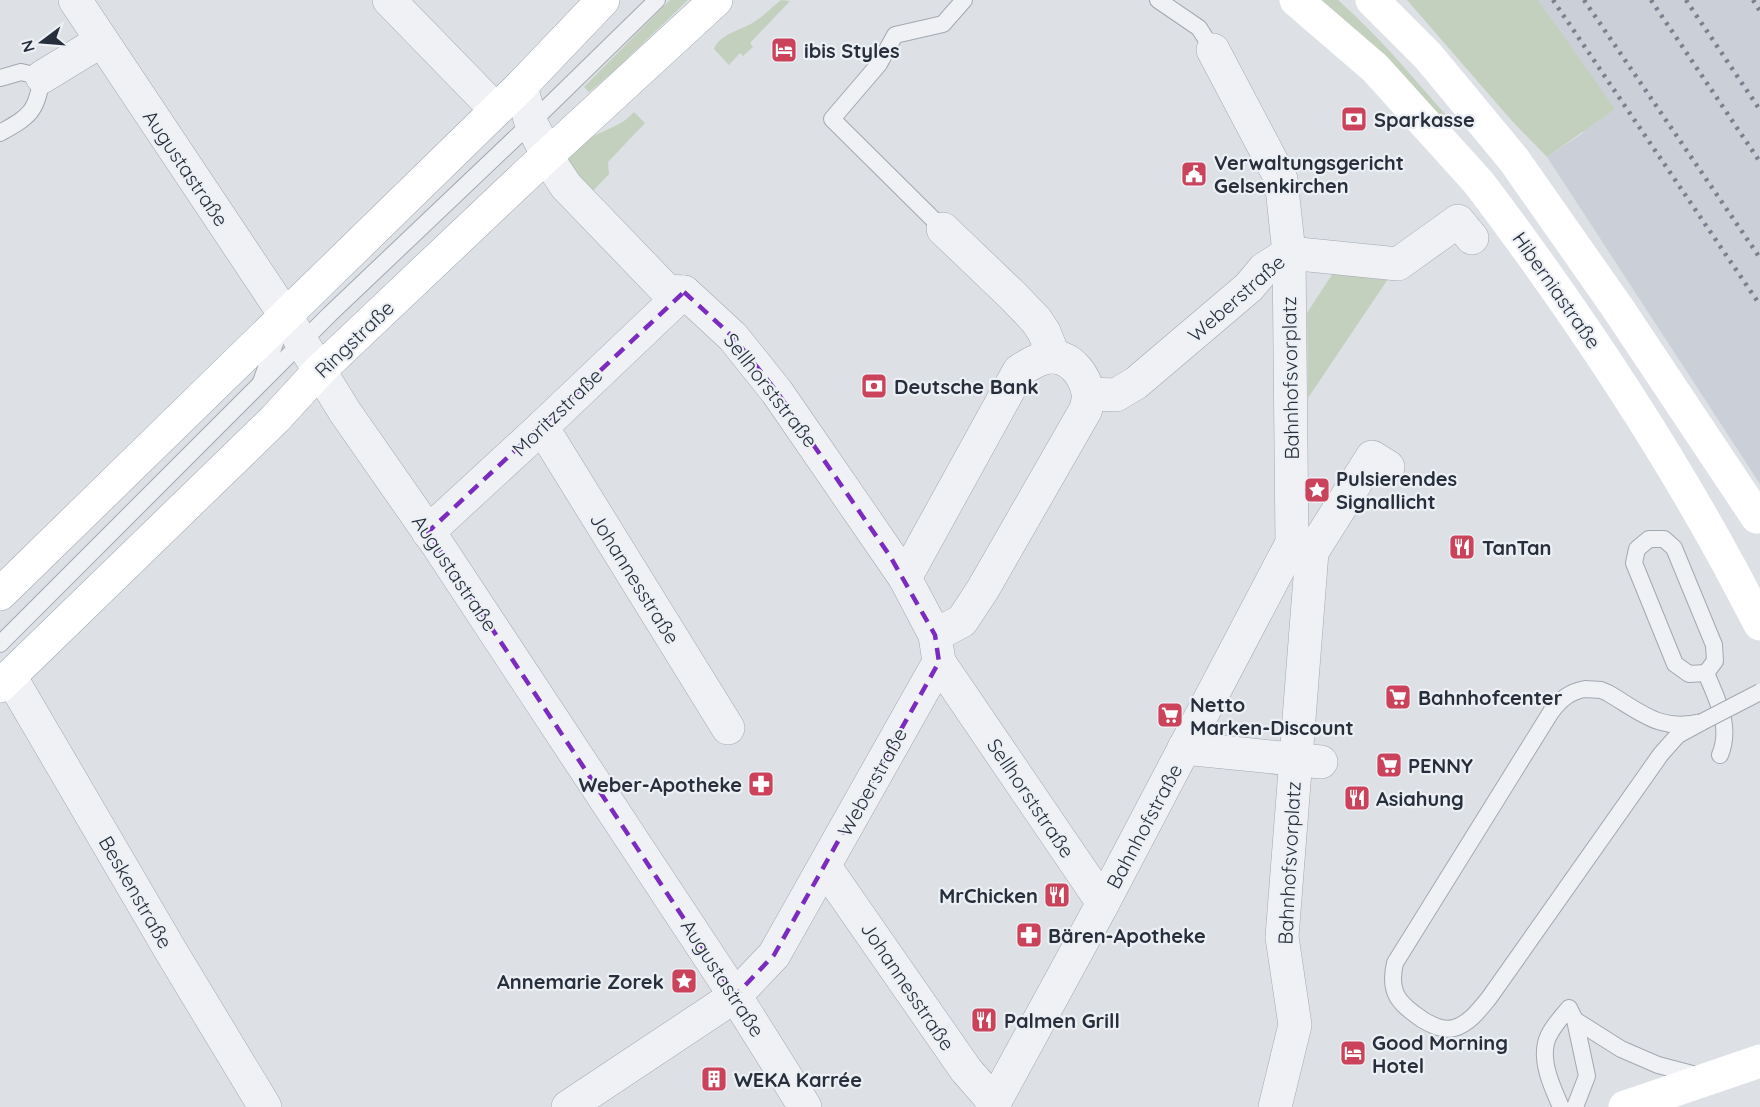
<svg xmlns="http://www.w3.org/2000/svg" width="1760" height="1107" font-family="Quicksand,sans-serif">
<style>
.built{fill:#cbd0d8}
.green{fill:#c3d0be}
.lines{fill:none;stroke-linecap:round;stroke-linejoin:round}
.lane-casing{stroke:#a3a8b0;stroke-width:18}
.street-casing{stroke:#a3a8b0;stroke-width:34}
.primary-casing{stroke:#9ca5b2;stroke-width:34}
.lane{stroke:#eff1f5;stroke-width:16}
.street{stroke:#eff1f5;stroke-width:33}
.secondary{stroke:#fff;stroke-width:33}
.primary{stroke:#fff;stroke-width:33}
.rail{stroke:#77818f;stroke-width:4.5;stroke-dasharray:3 6;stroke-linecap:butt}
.lane-bridge-casing{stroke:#a3a8b0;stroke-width:18;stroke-linecap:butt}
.lane-bridge{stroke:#eff1f5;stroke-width:16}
.secondary-bridge{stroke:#fff;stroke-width:33}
.marked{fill:none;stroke:#7b2cbf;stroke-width:4.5;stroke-dasharray:12 8;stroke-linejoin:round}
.labels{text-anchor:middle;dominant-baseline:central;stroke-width:4.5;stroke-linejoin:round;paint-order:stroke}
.poi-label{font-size:20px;font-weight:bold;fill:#272f3c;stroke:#ecf0f4;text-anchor:start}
.street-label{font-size:20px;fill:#272f3c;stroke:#ecf0f4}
</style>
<rect width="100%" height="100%" fill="#dde1e6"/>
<path class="built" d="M1538 0H1760V484L1547 157 1583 133Z"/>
<g class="green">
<path d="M670 0H688L612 73 589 92 584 87Z"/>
<path d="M781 0 790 1 750 43 753 47 743 56 740 53 729 65 714 49C720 34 741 30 754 22 764 16 772 7 781 0Z"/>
<path d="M1313 0H1338C1380 37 1415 80 1451 121L1449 127Z"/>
<path d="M1407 0H1538L1615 109 1547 157 1512 121Z"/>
<path d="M634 112 645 123 608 162 609 174 589 195C584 187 573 177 570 168 562 145 605 132 619 124 625 121 629 117 634 112Z"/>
<path d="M1333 273 1388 279 1308 398 1307 313Z"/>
</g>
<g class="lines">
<defs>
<g id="lane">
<path d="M1158 0 1199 28 1213 50"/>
<path d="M0 78 21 72 42 77C36 113 30 116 0 133"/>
<path d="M943 229 832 119 879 64 895 35 943 24 964 0"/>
<path d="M261 382 279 332"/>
<path d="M1649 539H1664L1674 548 1714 645 1715 661 1706 673 1689 674 1675 664 1634 563 1637 549Z"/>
<path d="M0 644 330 314 531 123 657 0"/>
<path d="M1706 673C1717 700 1732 726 1720 755"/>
<path d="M1585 689 1601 690 1608 693C1642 713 1660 732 1702 722L1678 735 1661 754 1489 998C1480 1009 1469 1024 1454 1028 1443 1031 1432 1025 1423 1020 1399 1004 1388 993 1395 963L1551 712C1561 699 1569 692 1585 689Z"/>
<path d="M1575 1020 1621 1049 1658 1065 1700 1076"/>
<path d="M1561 1107C1553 1089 1541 1064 1546 1043 1549 1030 1561 1018 1569 1008L1575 1020 1587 1076 1575 1107"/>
</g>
<g id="street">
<path d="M75 0 285 315 345 412 437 544 741 1005 805 1107"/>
<path d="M389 0 496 110"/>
<path d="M42 77 101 41"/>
<path d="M521 86 531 123 554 168 566 186 667 291 684 292 693 300 733 337 777 392 905 578 935 635 939 662 774 955 735 996 568 1107"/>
<path d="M943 229 1013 296 1036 320 1044 332 1054 357"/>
<path d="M1289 253 1398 264 1458 221 1472 238"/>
<path d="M1089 394 1116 395 1136 383 1249 287 1264 269 1289 253"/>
<path d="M542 427 728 728"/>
<path d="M428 532 542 427 684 292"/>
<path d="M1292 543 1312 552 1372 457 1388 467"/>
<path d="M905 578 1019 371C1028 365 1042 356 1054 357 1072 358 1085 376 1088 393 1089 398 1087 406 1085 411L983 589 962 621 935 635"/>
<path d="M939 662 1103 903"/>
<path d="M10 676 172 953 265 1107"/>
<path d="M1184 748 1321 762"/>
<path d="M825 867 966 1070 994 1102"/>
<path d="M992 1107 1103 903 1292 543 1289 253 1281 179 1213 50"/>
<path d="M1275 1107 1295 1025 1282 937 1312 552"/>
</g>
<g id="primary">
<path d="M0 594 521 86 603 0"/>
<path d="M0 686 275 419 319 371 527 174 716 0"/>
</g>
</defs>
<use href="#lane" class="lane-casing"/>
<use href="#street" class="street-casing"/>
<use href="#primary" class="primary-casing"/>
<use href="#lane" class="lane"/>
<use href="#street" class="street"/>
<g class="secondary">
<path d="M1296 0 1375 68 1479 183"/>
<path d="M1372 0 1428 56 1514 160"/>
<path d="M1732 571 1760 624"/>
<path d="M1625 1107 1760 1061"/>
</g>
<use href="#primary" class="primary"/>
<g class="rail">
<path d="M1553 0 1760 305"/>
<path d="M1584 0 1760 258"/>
<path d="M1651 0 1760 162"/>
<path d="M1686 0 1760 110"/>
<path d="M1753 0 1760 11"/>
</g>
<defs>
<path id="lane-bridge" d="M1702 722 1760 692"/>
</defs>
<use href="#lane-bridge" class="lane-bridge-casing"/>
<use href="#lane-bridge" class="lane-bridge"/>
<g class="secondary-bridge">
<path d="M1514 160 1617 307 1757 517"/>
<path d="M1479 183C1572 306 1658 434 1732 571"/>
</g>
</g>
<path class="marked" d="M684 292 733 337 777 392 890 556 935 635 939 662 774 955 735 996 428 532Z"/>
<defs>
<symbol id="hotel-square" viewBox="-11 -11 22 22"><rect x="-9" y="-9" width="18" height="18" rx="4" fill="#ca435b" stroke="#ecf0f4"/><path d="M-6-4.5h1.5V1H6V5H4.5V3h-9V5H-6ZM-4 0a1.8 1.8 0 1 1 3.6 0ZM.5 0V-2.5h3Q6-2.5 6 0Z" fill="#fff"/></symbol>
<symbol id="bank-square" viewBox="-11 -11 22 22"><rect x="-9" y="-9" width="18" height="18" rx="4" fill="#ca435b" stroke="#ecf0f4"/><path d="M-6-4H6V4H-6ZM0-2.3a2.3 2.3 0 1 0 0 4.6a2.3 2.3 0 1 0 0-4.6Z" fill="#fff"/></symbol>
<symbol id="civic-square" viewBox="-11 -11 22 22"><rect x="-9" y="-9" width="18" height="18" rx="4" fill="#ca435b" stroke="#ecf0f4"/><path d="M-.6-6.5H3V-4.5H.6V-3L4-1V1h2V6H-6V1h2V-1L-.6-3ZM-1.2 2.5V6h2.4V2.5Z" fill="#fff"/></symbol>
<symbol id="sight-square" viewBox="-11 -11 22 22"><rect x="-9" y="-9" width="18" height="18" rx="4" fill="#ca435b" stroke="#ecf0f4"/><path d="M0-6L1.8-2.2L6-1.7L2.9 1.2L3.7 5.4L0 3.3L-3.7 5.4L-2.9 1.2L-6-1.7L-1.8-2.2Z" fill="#fff"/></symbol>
<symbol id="restaurant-square" viewBox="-11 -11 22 22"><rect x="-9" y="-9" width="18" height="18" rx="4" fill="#ca435b" stroke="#ecf0f4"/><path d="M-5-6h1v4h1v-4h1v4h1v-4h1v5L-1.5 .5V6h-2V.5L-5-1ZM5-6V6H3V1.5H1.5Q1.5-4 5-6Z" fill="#fff"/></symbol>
<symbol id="supermarket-square" viewBox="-11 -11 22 22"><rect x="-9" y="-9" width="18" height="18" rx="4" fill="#ca435b" stroke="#ecf0f4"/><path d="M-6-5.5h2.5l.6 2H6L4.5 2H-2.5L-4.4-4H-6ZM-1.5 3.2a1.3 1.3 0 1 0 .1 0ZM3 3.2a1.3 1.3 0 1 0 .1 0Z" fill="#fff"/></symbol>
<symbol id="pharmacy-square" viewBox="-11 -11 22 22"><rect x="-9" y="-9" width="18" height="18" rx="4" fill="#ca435b" stroke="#ecf0f4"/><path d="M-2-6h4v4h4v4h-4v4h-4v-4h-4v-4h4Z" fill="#fff"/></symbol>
<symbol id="building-square" viewBox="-11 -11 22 22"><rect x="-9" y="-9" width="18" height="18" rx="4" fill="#ca435b" stroke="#ecf0f4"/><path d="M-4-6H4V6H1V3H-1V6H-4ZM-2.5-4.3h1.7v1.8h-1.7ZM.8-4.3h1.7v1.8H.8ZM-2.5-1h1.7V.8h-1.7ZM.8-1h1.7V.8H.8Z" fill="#fff"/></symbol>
</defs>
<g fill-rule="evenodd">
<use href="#hotel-square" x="769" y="35" width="30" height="30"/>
<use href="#bank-square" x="1339" y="104" width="30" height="30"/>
<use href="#civic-square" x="1179" y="159" width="30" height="30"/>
<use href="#bank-square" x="859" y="371" width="30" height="30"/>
<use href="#sight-square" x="1302" y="475" width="30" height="30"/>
<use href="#restaurant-square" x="1447" y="532" width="30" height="30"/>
<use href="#supermarket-square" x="1383" y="682" width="30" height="30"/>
<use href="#supermarket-square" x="1155" y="700" width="30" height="30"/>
<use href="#supermarket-square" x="1374" y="750" width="30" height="30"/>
<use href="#pharmacy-square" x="746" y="769" width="30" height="30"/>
<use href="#restaurant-square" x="1342" y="783" width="30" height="30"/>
<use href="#restaurant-square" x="1042" y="880" width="30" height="30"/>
<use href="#pharmacy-square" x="1014" y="920" width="30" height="30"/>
<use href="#sight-square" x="669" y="966" width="30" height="30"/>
<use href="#restaurant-square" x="969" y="1005" width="30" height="30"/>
<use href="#hotel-square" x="1338" y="1038" width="30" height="30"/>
<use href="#building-square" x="699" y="1064" width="30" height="30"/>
</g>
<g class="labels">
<g class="poi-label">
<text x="804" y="50">ibis Styles</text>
<text x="1374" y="119">Sparkasse</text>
<text x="1214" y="162">Verwaltungsgericht<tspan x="1214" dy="23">Gelsenkirchen</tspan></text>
<text x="894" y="386">Deutsche Bank</text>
<text x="1336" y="478">Pulsierendes<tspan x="1336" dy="23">Signallicht</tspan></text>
<text x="1482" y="547">TanTan</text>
<text x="1418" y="697">Bahnhofcenter</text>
<text x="1190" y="704">Netto<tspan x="1190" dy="23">Marken-Discount</tspan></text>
<text x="1408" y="765">PENNY</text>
<text x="742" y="784" text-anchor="end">Weber-Apotheke</text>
<text x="1376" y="798">Asiahung</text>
<text x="1038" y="895" text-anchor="end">MrChicken</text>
<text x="1048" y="935">Bären-Apotheke</text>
<text x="664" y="981" text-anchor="end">Annemarie Zorek</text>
<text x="1004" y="1020">Palmen Grill</text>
<text x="1372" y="1042">Good Morning<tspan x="1372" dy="23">Hotel</tspan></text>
<text x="734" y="1079">WEKA Karrée</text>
</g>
<g class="street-label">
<text transform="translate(186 168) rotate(56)">Augustastraße</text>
<text transform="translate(1557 290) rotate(55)">Hiberniastraße</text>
<text transform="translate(1236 298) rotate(-41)">Weberstraße</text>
<text transform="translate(354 339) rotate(-44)">Ringstraße</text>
<text transform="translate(1290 378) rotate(-91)">Bahnhofsvorplatz</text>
<text transform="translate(771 390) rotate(52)">Sellhorststraße</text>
<text transform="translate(557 412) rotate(-44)">Moritzstraße</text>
<text transform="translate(455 573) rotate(56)">Augustastraße</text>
<text transform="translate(635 578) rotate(58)">Johannesstraße</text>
<text transform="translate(872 782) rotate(-61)">Weberstraße</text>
<text transform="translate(1031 798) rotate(56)">Sellhorststraße</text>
<text transform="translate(1144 826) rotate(-62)">Bahnhofstraße</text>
<text transform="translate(1289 863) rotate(-87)">Bahnhofsvorplatz</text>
<text transform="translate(136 892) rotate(60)">Beskenstraße</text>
<text transform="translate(723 978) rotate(57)">Augustastraße</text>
<text transform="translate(908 986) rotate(56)">Johannesstraße</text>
</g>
</g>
<g transform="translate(42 42) rotate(254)" stroke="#ecf0f4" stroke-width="4.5" paint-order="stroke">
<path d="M0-4.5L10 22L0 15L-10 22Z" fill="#272f3c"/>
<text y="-9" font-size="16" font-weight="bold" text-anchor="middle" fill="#272f3c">N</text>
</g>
</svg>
